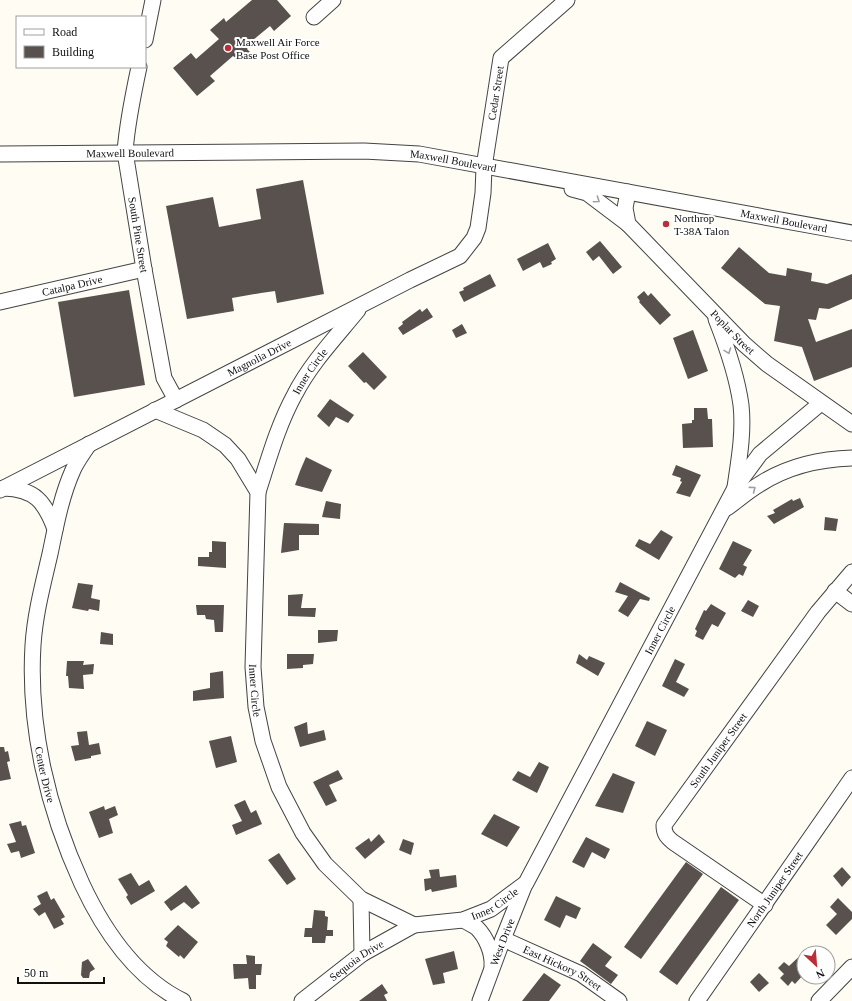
<svg xmlns="http://www.w3.org/2000/svg" width="852" height="1001" font-family="Georgia,serif">
<style>
.building{fill:#58514d}
.lines{fill:none;stroke-linecap:round;stroke-linejoin:round}
.minor-casing{stroke:#434343;stroke-width:17}
.minor{stroke:#fff;stroke-width:15}
.oneway{stroke:#9f9f9f}
.poi-dot{fill:#ba2e37;stroke:#fff;stroke-width:1.5}
.labels{text-anchor:middle;dominant-baseline:central;stroke-width:4;stroke-linejoin:round;paint-order:stroke}
.poi-label{font-size:11px;fill:#101010;stroke:#fff;text-anchor:start}
.street-label{font-size:11px;fill:#101010;stroke:#fff}
</style>
<rect width="100%" height="100%" fill="#fefcf3"/>
<g class="building">
<path d="M252 0H277L291 16 274 31 270 26 247 45 248 47 247 49 250 52 239 60 233 56 210 76 215 81 197 96 173 68 191 53 196 59 219 39 210 30 224 18 226 22Z"/>
<path d="M303 180 324 294 277 303 275 291 261 293 232 298 234 311 187 319 166 206 213 197 219 227 261 219 256 189Z"/>
<path d="M600 241 622 267 613 274 599 256 593 261 586 252Z"/>
<path d="M548 243 556 259 551 262 552 264 543 268 540 262 523 271 517 259Z"/>
<path d="M739 247 769 273 786 276 787 268 812 273 811 281 827 284 852 274V299L829 309 819 308 816 320 808 319 816 342 852 329V367L814 381 802 347 774 341 780 306 765 304 721 268Z"/>
<path d="M490 274 496 286 464 302 459 292 464 290 463 288Z"/>
<path d="M129 290 145 385 74 397 58 302Z"/>
<path d="M644 291 648 296 651 293 671 315 660 325 639 302 640 301 637 297Z"/>
<path d="M427 308 433 317 403 335 398 328 403 324 402 322 420 309 422 312Z"/>
<path d="M462 324 467 333 456 338 452 330Z"/>
<path d="M693 330 708 371 688 379 673 338Z"/>
<path d="M363 352 387 377 374 390 366 382 364 383 348 366Z"/>
<path d="M330 399 354 415 348 423 336 417 329 427 317 416Z"/>
<path d="M694 408H707L708 419H712L713 447 683 448 682 424 692 423V420H694Z"/>
<path d="M306 457 332 470 322 492 295 485 300 471Z"/>
<path d="M676 465 701 475 690 497 676 493 682 482 680 481 681 478 672 475Z"/>
<path d="M800 498 804 507 774 524 767 516 775 513 773 510 792 499 793 501Z"/>
<path d="M326 501 341 504 340 519 322 517Z"/>
<path d="M825 517 838 519 836 531 824 530Z"/>
<path d="M284 523 319 524V535H299V550L281 553Z"/>
<path d="M661 530 673 537 659 560 635 546 639 539 650 544Z"/>
<path d="M212 541 226 542V568L198 566V557H209V552H212Z"/>
<path d="M733 541 752 550 743 565 747 567 743 576 739 574 735 578 719 569Z"/>
<path d="M620 582 650 598 649 601 640 599 628 617 618 611 628 596 615 592Z"/>
<path d="M78 583 93 585 91 598 100 600 99 611 89 609 88 611 72 608Z"/>
<path d="M303 594 301 608H316L315 617 288 616V595Z"/>
<path d="M748 600 759 606 753 617 741 611Z"/>
<path d="M711 604 726 613 718 627 712 624 703 640 695 636 697 631 695 629 704 610 706 611Z"/>
<path d="M196 605H224L223 632H215L214 620 206 619 205 615H197Z"/>
<path d="M318 630H338L337 641 318 643Z"/>
<path d="M101 632 113 634V645L100 644Z"/>
<path d="M287 654H314L313 664 303 665V668L287 669Z"/>
<path d="M579 654 587 660 589 656 605 663 598 676 576 663Z"/>
<path d="M675 659 685 664 676 682 689 689 684 697 662 686Z"/>
<path d="M67 661H84L83 665 94 664 93 674 83 675 84 689 69 688 68 676H66Z"/>
<path d="M223 671 224 698 193 701V691L210 688V673Z"/>
<path d="M647 721 667 730 655 756 635 746Z"/>
<path d="M307 722 308 734 324 730 326 740 300 747 294 727Z"/>
<path d="M87 731 89 745 99 743 101 754 91 756V758L75 761 71 746 79 745 77 732Z"/>
<path d="M231 736 237 762 216 768 209 741Z"/>
<path d="M0 747H4L5 752 8 751 10 761 7 762 11 779 0 781Z"/>
<path d="M539 762 549 767 537 793 512 780 518 771 530 777Z"/>
<path d="M338 770 343 779 329 785 337 801 326 806 313 782Z"/>
<path d="M613 773 635 782 623 813 595 806Z"/>
<path d="M245 800 251 813 256 810 262 824 236 835 232 825 242 821 234 805Z"/>
<path d="M104 806 105 810 115 806 118 815 109 819 113 833 99 838 89 812Z"/>
<path d="M494 814 520 827 507 847 481 834Z"/>
<path d="M21 821 22 826 26 825 35 853 21 858 19 851 11 853 7 844 16 842 9 824Z"/>
<path d="M379 834 385 842 365 859 355 848 369 838 371 842Z"/>
<path d="M586 837 610 849 605 859 592 852 584 868 572 862Z"/>
<path d="M403 839 414 843 411 855 399 850Z"/>
<path d="M279 853 296 879 287 885 268 860Z"/>
<path d="M686 862 703 874 641 959 624 947Z"/>
<path d="M842 867 851 877 842 887 833 876Z"/>
<path d="M439 869 440 877 456 875 457 887 432 892 431 889 425 891 424 879 431 878 429 870Z"/>
<path d="M131 873 139 886 149 880 155 891 131 905 126 897 128 895 118 879Z"/>
<path d="M186 885 200 903 192 909 184 902 171 911 164 902Z"/>
<path d="M721 887 739 900 677 985 659 972Z"/>
<path d="M47 891 51 900 54 898 65 917 61 919 64 924 54 929 45 912 39 916 33 909 41 904 37 896Z"/>
<path d="M556 896 581 908 576 919 566 915 560 928 544 920Z"/>
<path d="M838 898 852 912V919L836 935 826 925 837 914 830 907Z"/>
<path d="M314 910 325 911V916L328 917 327 930H333V936H326L325 943H312V937H304L305 928H312Z"/>
<path d="M178 925 198 942 184 959 180 955 179 957 166 946 168 942 164 939Z"/>
<path d="M593 943 612 957 605 966 618 975 611 984 580 961Z"/>
<path d="M454 951 458 969 443 973 445 983 433 985 425 959Z"/>
<path d="M804 952V974L795 984 792 981 788 986 780 978 784 974 778 968 784 962 789 966Z"/>
<path d="M246 955 255 956V964H262L261 975H256V989H249L248 978 234 979 233 964H247Z"/>
<path d="M88 959 95 969 90 972 89 978H83L81 975 82 962Z"/>
<path d="M544 973 561 985 549 1001H522Z"/>
<path d="M759 973 769 983 759 992 750 982Z"/>
<path d="M382 984 388 993 384 995 387 1001H359Z"/>
</g>
<g class="lines">
<defs>
<g id="minor">
<path d="M314 17 333 0"/>
<path d="M145 40 153 0"/>
<path id="s1" d="M139 67C133 95 127 124 125 152L144 269 164 378 176 400"/>
<path id="s2" d="M0 154 364 151 419 154 852 233"/>
<path d="M572 189 587 193 628 224"/>
<path id="s3" d="M628 192 625 208 628 224 744 344 767 364 852 424"/>
<path id="s4" d="M0 302 144 269"/>
<path d="M716 319C727 347 737 375 741 405 744 432 739 460 735 487"/>
<path id="s5" d="M155 410 203 430 225 445 238 459 258 492 253 667 256 707 263 741 279 787 303 833 325 864 361 899 414 925 463 920 491 909 526 883 735 488 760 454 821 403"/>
<path id="s6" d="M89 444C84 452 77 461 73 470 61 497 56 525 50 554 43 584 35 614 33 645 28 727 48 810 82 884 104 931 136 978 183 1001"/>
<path d="M4 488C35 489 45 502 55 529"/>
<path id="s7" d="M0 490 410 280 460 256 474 238 478 228 483 193 484 167 501 58 567 0"/>
<path id="s8" d="M258 492C269 458 278 425 295 394 311 363 336 337 358 310"/>
<path d="M727 508C738 500 748 491 760 484 788 466 819 459 852 458"/>
<path d="M835 591 852 604"/>
<path d="M361 899 362 954"/>
<path id="s9" d="M765 905 673 842C667 837 664 834 664 825L818 612 852 572"/>
<path d="M463 920C467 922 473 925 477 928 486 937 493 953 492 966"/>
<path id="s10" d="M503 939 581 974 619 1001"/>
<path id="s11" d="M302 1001 362 954 414 925"/>
<path id="s12" d="M480 1001 503 939 525 884"/>
<path id="s13" d="M697 1001 852 778"/>
<path d="M819 1001 852 967"/>
</g>
</defs>
<use href="#minor" class="minor-casing"/>
<use href="#minor" class="minor"/>
</g>
<defs><path id="oneway-chevron" d="M-2-3.5L2.5 0L-2 3.5" fill="none" stroke-width="1.6" stroke-linecap="round" stroke-linejoin="round"/></defs>
<g class="oneway">
<use href="#oneway-chevron" transform="translate(597 200) rotate(35)"/>
<use href="#oneway-chevron" transform="translate(728 351) rotate(70)"/>
<use href="#oneway-chevron" transform="translate(753 489) rotate(-37)"/>
</g>
<g class="poi-dot">
<circle cx="228" cy="48" r="4"/>
<circle cx="666" cy="224" r="4"/>
</g>
<g class="labels">
<g class="poi-label">
<text x="236" y="42">Maxwell Air Force<tspan x="236" dy="13">Base Post Office</tspan></text>
<text x="674" y="218">Northrop<tspan x="674" dy="13">T-38A Talon</tspan></text>
</g>
<g class="street-label">
<text stroke="none"><textPath href="#s7" startOffset="686">Cedar Street</textPath></text>
<text stroke="none"><textPath href="#s2" startOffset="130">Maxwell Boulevard</textPath></text>
<text stroke="none"><textPath href="#s2" startOffset="454">Maxwell Boulevard</textPath></text>
<text stroke="none"><textPath href="#s2" startOffset="790">Maxwell Boulevard</textPath></text>
<text stroke="none"><textPath href="#s1" startOffset="170">South Pine Street</textPath></text>
<text stroke="none"><textPath href="#s4" startOffset="74">Catalpa Drive</textPath></text>
<text stroke="none"><textPath href="#s3" startOffset="183">Poplar Street</textPath></text>
<text stroke="none"><textPath href="#s7" startOffset="291">Magnolia Drive</textPath></text>
<text stroke="none"><textPath href="#s8" startOffset="132">Inner Circle</textPath></text>
<text stroke="none"><textPath href="#s5" startOffset="1043">Inner Circle</textPath></text>
<text stroke="none"><textPath href="#s5" startOffset="335">Inner Circle</textPath></text>
<text stroke="none"><textPath href="#s9" startOffset="224">South Juniper Street</textPath></text>
<text stroke="none"><textPath href="#s6" startOffset="341">Center Drive</textPath></text>
<text stroke="none"><textPath href="#s13" startOffset="136">North Juniper Street</textPath></text>
<text stroke="none"><textPath href="#s5" startOffset="719">Inner Circle</textPath></text>
<text stroke="none"><textPath href="#s12" startOffset="63">West Drive</textPath></text>
<text stroke="none"><textPath href="#s11" startOffset="68">Sequoia Drive</textPath></text>
<text stroke="none"><textPath href="#s10" startOffset="66">East Hickory Street</textPath></text>
</g>
</g>
<rect x="16" y="16" width="130" height="52" fill="#ffffff" stroke="#9f9f9f"/>
<rect x="24" y="29" width="20" height="6" fill="#ffffff" stroke="#9f9f9f"/>
<text x="52" y="36" font-size="12" fill="#101010">Road</text>
<rect x="24" y="46" width="20" height="12" fill="#58514d" stroke="#9f9f9f"/>
<text x="52" y="56" font-size="12" fill="#101010">Building</text>
<g transform="translate(816 965) rotate(154)"><circle r="19" fill="#ffffff" stroke="#9f9f9f"/>
<path d="M0-3L7 15L0 10L-7 15Z" fill="#ba2e37"/>
<text y="-6" font-size="11" font-weight="bold" text-anchor="middle" fill="#101010">N</text>
</g>
<path d="M18 977v6h86v-6" fill="none" stroke="#101010" stroke-width="2"/>
<text x="24" y="977" font-size="12" fill="#101010" stroke="#ffffff" stroke-width="3" paint-order="stroke">50 m</text>
</svg>
